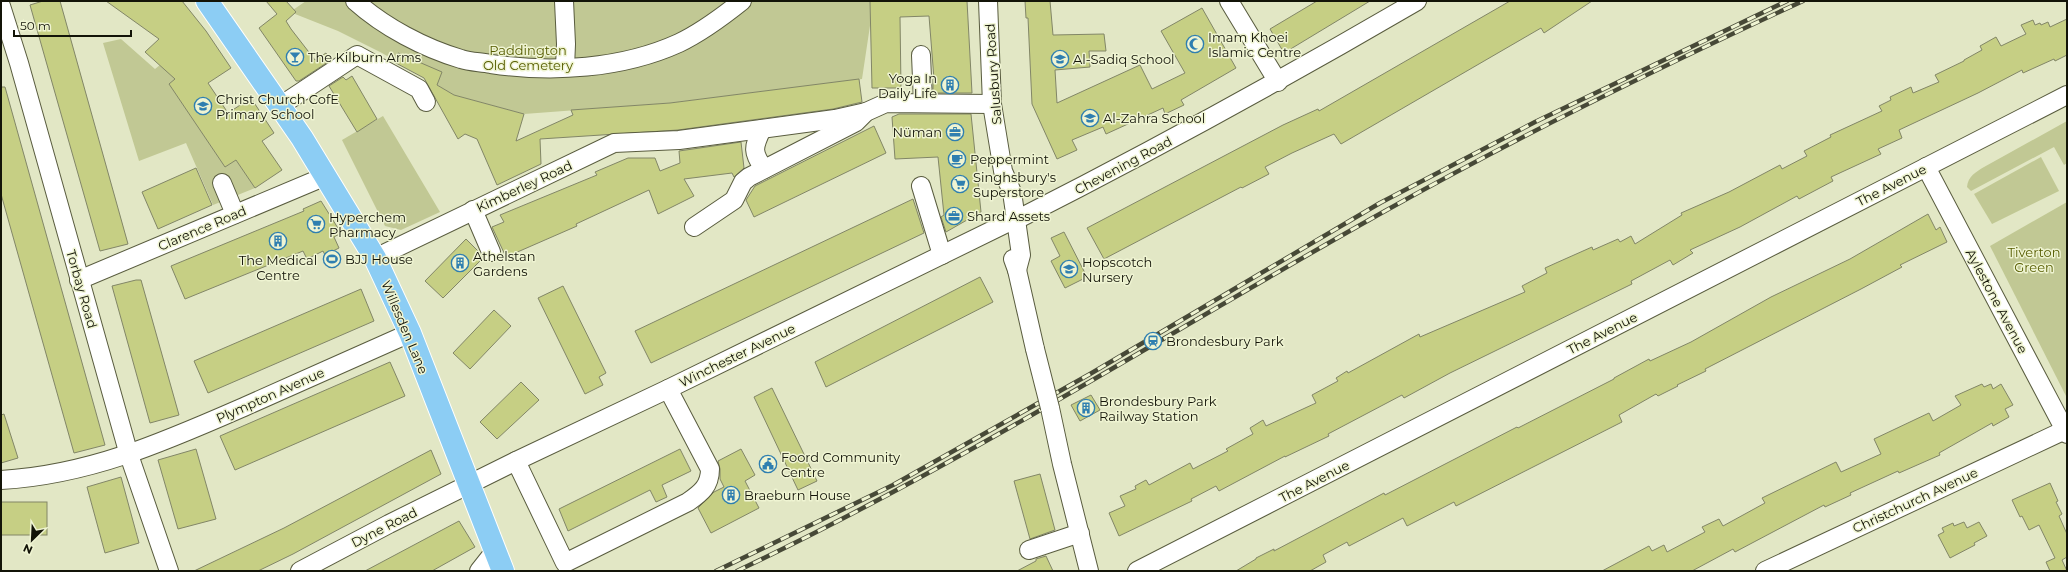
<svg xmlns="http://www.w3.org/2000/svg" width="2068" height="572" font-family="Montserrat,sans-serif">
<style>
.green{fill:#c1c894}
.building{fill:#c6cf84;stroke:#828667}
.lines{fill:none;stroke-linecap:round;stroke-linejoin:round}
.minor-casing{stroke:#595c3f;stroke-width:20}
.major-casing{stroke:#fff;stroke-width:24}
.minor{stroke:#fff;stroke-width:18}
.major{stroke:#8ccdf4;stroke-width:22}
.rail-casing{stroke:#474937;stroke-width:4.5}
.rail{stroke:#eff4d2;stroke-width:3;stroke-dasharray:9;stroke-linecap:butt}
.minor-bridge-casing{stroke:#595c3f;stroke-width:20;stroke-linecap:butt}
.minor-bridge{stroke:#fff;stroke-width:18}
.labels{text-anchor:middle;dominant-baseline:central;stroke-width:3;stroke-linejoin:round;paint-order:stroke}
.poi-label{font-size:13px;fill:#131408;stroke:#eff4d2;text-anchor:start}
.park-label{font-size:13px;fill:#565c00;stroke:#eff4d2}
.street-label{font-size:13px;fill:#131408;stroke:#eff4d2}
</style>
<rect width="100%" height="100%" fill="#e2e7c5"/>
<g class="green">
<path d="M306 1H870L871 19 862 79 670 103 524 114 454 95 382 53 338 31 290 12Z"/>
<path d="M121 39 155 69 185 45 198 64 169 84 225 167 236 160 255 188 213 205 186 143 139 161 103 43Z"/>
<path d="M383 116 440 212 401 230 385 226 342 140Z"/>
<path d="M2067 121V163L2064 165 2054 147 1971 191 1967 187C1968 176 1976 172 1984 167Z"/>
<path d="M2041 157 2059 191 1992 224 1974 194Z"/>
<path d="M2067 202V398L1990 246Z"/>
</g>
<g class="building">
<path d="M43 1H60L128 244 100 251 30 5Z"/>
<path d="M106 1H182L206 31 231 68 208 83 228 113 251 98 274 133 262 141 282 170 255 188 236 160 225 167 169 84 175 79 145 52 159 39Z"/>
<path d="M266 1H286L296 12 286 21 291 29 315 60 326 53 331 60 299 81H296L259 28 277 14Z"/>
<path d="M870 1H967L972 93H933V79H934L929 16 900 17 901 88H872Z"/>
<path d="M1025 1H1050L1053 35 1104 34 1106 51H1089L1090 67 1055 70 1057 103 1140 65 1152 89 1185 73 1161 31 1202 8 1236 68 1181 100 1184 105 1165 114 1163 108 1106 134 1103 127 1072 140 1077 150 1057 159 1032 104 1028 18H1026Z"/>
<path d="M1317 1H1370L1284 53 1270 29Z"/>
<path d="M1510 1H1592L1544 33 1541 28 1341 144 1334 134 1292 153 1265 167 1269 174 1242 188 1241 187 1104 259 1087 228 1283 125 1318 109 1319 111Z"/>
<path d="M2067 19V55L2055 61 2054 59 2023 73 2022 70 1978 93 1899 130 1902 138 1878 149 1881 154 1831 177 1833 181 1799 199 1797 196 1740 227 1690 250 1693 253 1673 265 1670 260 1631 281 1632 284 1450 373 1404 398 1402 395 1328 434 1329 436 1285 457V456L1219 491 1216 486 1191 499 1192 501 1119 536 1109 513 1125 506 1120 496 1136 489 1135 486 1146 480 1149 485 1190 463 1193 469 1228 451 1226 449 1253 434 1250 428 1263 420 1266 426 1316 403 1312 395 1338 381 1336 378 1347 371 1348 373 1419 334 1420 337 1525 292 1522 286 1547 273 1545 268 1556 263 1592 247 1593 250 1618 239 1620 242 1631 236 1635 244 1682 215 1681 213 1729 192 1780 165 1782 169 1807 156 1804 151 1831 137 1830 135 1882 111 1879 106 1891 100 1890 97 1911 87 1913 93 1939 82 1935 75 1964 61V60L1982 50 1980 46 1996 37 2001 46 2026 34 2021 25 2033 20 2035 25 2040 23 2041 25 2048 22 2050 27Z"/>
<path d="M398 53 442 72 437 85 454 95 524 114 516 141 573 115 571 110 670 103 859 79 862 102 833 109 678 130 540 139 541 164 497 185 477 139 465 134 458 139 424 78 394 62Z"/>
<path d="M352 76 377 119 357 132 329 86 343 77 346 80Z"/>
<path d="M1 87H5L105 445 74 453 1 194Z"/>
<path d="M899 114H971L981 212 946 232 941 217 944 215 938 157 895 159 892 117Z"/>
<path d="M874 126 886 153 754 217 746 200 755 186Z"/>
<path d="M741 142 744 168 734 177 732 173 684 179 694 196 658 214 649 190 576 224 577 226 506 257 492 227 504 222 500 215 597 175 595 172 628 158H655L660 171 680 163 679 151Z"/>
<path d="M196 168 212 205 158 229 142 192Z"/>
<path d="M913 199 924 233 651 363 635 331Z"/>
<path d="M321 201 341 233 334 237 339 248 325 255 323 251 307 259 303 251 185 299 171 266 304 211 303 209Z"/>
<path d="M1928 214 1936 230 1940 227 1947 242 1900 265 1902 267 1861 289 1705 369 1706 371 1677 385 1678 386 1658 396 1656 394 1619 415 1622 422 1456 506 1454 502 1407 526 1403 518 1349 546 1347 542 1323 555 1326 562 1310 571H1236L1256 559V558L1274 549V551L1384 493 1385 495 1517 427 1518 428 1614 379V378L1649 359 1650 361 1691 342 1771 297 1850 259Z"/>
<path d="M1064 232 1087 277 1065 288 1051 261 1060 256 1051 238Z"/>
<path d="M466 239 479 252 483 258 443 298 425 281Z"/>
<path d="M980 277 993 302 826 387 815 362Z"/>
<path d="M136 280H141L179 415 150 423 112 286Z"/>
<path d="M563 286 606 373 599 377 603 385 585 394 538 298Z"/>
<path d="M361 289 374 321 208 393 194 361Z"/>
<path d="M494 310 511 326 470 369 453 353Z"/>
<path d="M390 362 405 396 235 470 220 436Z"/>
<path d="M521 382 539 400 497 439 480 422Z"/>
<path d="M1982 384 1984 387 1991 384 1993 389 2001 384 2013 405 2005 409 2009 417 1993 426 1992 423 1939 453 1940 455 1899 473 1898 471 1850 493 1851 495 1825 507 1824 505 1735 552 1733 549 1692 571H1602L1649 546 1652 551 1664 545 1667 552 1705 532 1702 527 1719 519 1723 526 1765 503 1762 498 1836 462 1841 472 1881 454 1874 439 1929 413 1933 421 1961 405 1955 396Z"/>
<path d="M772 388 817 481 798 490 754 397Z"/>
<path d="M1091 395 1100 410 1080 421 1071 405Z"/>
<path d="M4 414 18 458 1 463V415Z"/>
<path d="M196 449 216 519 178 529 158 460Z"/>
<path d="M680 449 691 471 662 485 667 497 656 502 650 490 568 531 559 509Z"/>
<path d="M741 449 755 475 745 481 759 508 711 533 698 508 714 492 724 487 720 479V469L718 461Z"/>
<path d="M431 450 441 474 293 554 258 571H194L284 528Z"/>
<path d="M1040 474 1055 530 1030 539 1014 481Z"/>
<path d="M121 477 139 543 105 553 87 487Z"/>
<path d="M2050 483 2058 501 2056 502 2062 514 2059 516 2067 534V557L2062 560 2067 571H2050L2046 562 2055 558 2039 525 2029 530 2022 516 2020 517 2012 500Z"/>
<rect x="1" y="502" width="46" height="33"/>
<path d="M459 521 475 547 432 571H365Z"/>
<path d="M1964 522 1967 528 1979 522 1987 536 1974 543 1975 545 1950 558 1938 535 1944 532 1942 528 1953 523 1954 526Z"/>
<path d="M1046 556 1053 571H1017L1036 561V559Z"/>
</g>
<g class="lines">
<defs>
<g id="minor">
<path d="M355 1C384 27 424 48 461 59 470 62 481 62 491 64 552 73 622 69 679 43 702 32 722 17 742 1"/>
<path d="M564 1 566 44 565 67"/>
<path d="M988 1 992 104 1003 171 1012 192 1021 255 1017 270"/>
<path d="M1229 1 1278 82"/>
<path d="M1 6 19 63 129 455 169 571"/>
<path d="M921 55 923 102"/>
<path d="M280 106 357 55 419 89 426 102"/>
<path d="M762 129C753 148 752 152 764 169"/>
<path d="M1926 167 2067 434"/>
<path d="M222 183 235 214"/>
<path d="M921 186 942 255"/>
<path d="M473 210 491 252"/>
<path d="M1016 220C1152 151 1285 78 1417 1"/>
<path d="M694 227 734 200 743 182 749 177 856 122 866 112 886 103 992 104"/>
<path d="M375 258 614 143 679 140 835 119 866 112"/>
<path d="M1013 259 1017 270 1035 349"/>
<path d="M79 280 326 176"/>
<path d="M1050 408 1062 464 1089 571"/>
<path d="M516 461 565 563 688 502C701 493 710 486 710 469L668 389"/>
<path d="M1 480C90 475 166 441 246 406 301 382 355 357 410 333"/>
<path d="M1029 550 1080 533"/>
<path d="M300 571 389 524 516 461 668 389 1005 224"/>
<path d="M479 571 494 552"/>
<path d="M1137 571 2067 95"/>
<path d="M1765 571 2065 430"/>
</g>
<path id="major" d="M207 1 302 138 375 258 410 333 503 571"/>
</defs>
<use href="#minor" class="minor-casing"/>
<use href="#major" class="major-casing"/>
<use href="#minor" class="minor"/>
<use href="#major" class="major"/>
<defs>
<g id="rail">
<path d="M716 571 893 485 1090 374 1380 203 1535 122 1787 1"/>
<path d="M737 571C961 465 1169 332 1385 211 1521 135 1662 66 1803 1"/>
</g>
</defs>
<use href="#rail" class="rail-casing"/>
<use href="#rail" class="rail"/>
<defs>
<path id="minor-bridge" d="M1035 349 1050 408"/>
</defs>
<use href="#minor-bridge" class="minor-bridge-casing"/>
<use href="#minor-bridge" class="minor-bridge"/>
</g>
<defs>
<symbol id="mosque-ring" viewBox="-11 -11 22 22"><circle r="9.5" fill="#eff4d2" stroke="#2f7fb0" stroke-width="1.5"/><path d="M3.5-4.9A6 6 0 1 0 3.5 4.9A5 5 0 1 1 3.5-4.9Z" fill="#2f7fb0"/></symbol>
<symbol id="bar-ring" viewBox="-11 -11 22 22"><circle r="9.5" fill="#eff4d2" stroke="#2f7fb0" stroke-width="1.5"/><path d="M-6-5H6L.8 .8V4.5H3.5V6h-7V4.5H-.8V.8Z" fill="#2f7fb0"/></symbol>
<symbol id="school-ring" viewBox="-11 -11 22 22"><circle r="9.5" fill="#eff4d2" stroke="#2f7fb0" stroke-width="1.5"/><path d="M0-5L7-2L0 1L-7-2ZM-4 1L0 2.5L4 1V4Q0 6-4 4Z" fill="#2f7fb0"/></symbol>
<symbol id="building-ring" viewBox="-11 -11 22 22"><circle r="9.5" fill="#eff4d2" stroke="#2f7fb0" stroke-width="1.5"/><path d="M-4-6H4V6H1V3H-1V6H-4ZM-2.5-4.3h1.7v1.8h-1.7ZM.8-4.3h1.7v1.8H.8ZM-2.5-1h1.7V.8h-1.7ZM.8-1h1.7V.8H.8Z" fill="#2f7fb0"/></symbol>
<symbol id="office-ring" viewBox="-11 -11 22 22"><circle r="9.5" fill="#eff4d2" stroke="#2f7fb0" stroke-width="1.5"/><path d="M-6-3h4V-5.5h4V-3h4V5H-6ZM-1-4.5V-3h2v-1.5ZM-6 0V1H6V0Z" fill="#2f7fb0"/></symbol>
<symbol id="cafe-ring" viewBox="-11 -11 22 22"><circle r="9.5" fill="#eff4d2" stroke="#2f7fb0" stroke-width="1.5"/><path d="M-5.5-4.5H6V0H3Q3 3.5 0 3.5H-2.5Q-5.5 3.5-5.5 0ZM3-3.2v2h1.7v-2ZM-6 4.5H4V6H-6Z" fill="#2f7fb0"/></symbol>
<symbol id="supermarket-ring" viewBox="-11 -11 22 22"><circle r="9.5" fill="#eff4d2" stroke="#2f7fb0" stroke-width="1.5"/><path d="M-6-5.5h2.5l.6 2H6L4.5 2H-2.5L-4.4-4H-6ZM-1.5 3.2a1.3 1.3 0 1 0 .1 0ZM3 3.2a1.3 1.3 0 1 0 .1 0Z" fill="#2f7fb0"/></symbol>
<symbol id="stadium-ring" viewBox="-11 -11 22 22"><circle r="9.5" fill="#eff4d2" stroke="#2f7fb0" stroke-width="1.5"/><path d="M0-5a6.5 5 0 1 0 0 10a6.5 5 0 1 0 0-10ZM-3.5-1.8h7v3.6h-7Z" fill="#2f7fb0"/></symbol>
<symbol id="station-ring" viewBox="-11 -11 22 22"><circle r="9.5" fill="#eff4d2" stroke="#2f7fb0" stroke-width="1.5"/><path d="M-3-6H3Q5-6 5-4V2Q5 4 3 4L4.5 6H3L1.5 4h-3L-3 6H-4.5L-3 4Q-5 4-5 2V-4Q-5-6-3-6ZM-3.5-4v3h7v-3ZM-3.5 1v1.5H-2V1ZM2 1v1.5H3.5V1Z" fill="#2f7fb0"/></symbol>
<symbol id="civic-ring" viewBox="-11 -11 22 22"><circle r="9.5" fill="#eff4d2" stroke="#2f7fb0" stroke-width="1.5"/><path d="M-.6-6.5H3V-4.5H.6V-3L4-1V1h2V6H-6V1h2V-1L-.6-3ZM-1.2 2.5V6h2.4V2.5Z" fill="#2f7fb0"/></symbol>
</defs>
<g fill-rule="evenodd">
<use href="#mosque-ring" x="1185" y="34" width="20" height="20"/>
<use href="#bar-ring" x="285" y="47" width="20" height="20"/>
<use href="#school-ring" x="1050" y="49" width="20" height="20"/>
<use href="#building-ring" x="940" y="75" width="20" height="20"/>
<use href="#school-ring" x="193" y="96" width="20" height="20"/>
<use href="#school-ring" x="1080" y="108" width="20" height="20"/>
<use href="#office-ring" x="945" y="122" width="20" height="20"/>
<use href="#cafe-ring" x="947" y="149" width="20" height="20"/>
<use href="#supermarket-ring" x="950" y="174" width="20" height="20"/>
<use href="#office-ring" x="944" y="206" width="20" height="20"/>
<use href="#supermarket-ring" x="306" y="214" width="20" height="20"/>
<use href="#building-ring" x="268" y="231" width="20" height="20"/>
<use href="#stadium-ring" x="322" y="249" width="20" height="20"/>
<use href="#building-ring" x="450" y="253" width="20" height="20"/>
<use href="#school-ring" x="1059" y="259" width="20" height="20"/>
<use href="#station-ring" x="1143" y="331" width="20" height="20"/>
<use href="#building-ring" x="1076" y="398" width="20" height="20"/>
<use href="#civic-ring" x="758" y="454" width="20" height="20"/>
<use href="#building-ring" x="721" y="485" width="20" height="20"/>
</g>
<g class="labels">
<g class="poi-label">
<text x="1208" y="37">Imam Khoei<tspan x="1208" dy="15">Islamic Centre</tspan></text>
<text x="308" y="57">The Kilburn Arms</text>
<text x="1073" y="59">Al-Sadiq School</text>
<text x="937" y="78" text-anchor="end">Yoga In<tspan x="937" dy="15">Daily Life</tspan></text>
<text x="216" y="99">Christ Church CofE<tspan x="216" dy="15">Primary School</tspan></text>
<text x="1103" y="118">Al-Zahra School</text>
<text x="942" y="132" text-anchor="end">Nüman</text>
<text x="970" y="159">Peppermint</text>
<text x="973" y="177">Singhsbury's<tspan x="973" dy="15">Superstore</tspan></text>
<text x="967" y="216">Shard Assets</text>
<text x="329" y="217">Hyperchem<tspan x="329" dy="15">Pharmacy</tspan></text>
<text x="473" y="256">Athelstan<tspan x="473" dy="15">Gardens</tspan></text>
<text x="345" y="259">BJJ House</text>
<text x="278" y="260" text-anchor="middle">The Medical<tspan x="278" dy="15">Centre</tspan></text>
<text x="1082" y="262">Hopscotch<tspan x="1082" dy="15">Nursery</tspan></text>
<text x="1166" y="341">Brondesbury Park</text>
<text x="1099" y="401">Brondesbury Park<tspan x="1099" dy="15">Railway Station</tspan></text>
<text x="781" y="457">Foord Community<tspan x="781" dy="15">Centre</tspan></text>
<text x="744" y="495">Braeburn House</text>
</g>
<g class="park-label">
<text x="528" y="50">Paddington<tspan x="528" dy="15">Old Cemetery</tspan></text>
<text x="2034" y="252">Tiverton<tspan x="2034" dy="15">Green</tspan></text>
</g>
<g class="street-label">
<text transform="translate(993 74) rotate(-94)">Salusbury Road</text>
<text transform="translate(1123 165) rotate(-28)">Chevening Road</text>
<text transform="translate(1891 185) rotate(-27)">The Avenue</text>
<text transform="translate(524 186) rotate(-25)">Kimberley Road</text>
<text transform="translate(202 228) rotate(-23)">Clarence Road</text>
<text transform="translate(82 289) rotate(74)">Torbay Road</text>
<text transform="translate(1997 301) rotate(62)">Aylestone Avenue</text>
<text transform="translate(405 327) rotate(67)">Willesden Lane</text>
<text transform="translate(1602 333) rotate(-27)">The Avenue</text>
<text transform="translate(737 355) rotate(-26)">Winchester Avenue</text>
<text transform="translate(270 395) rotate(-24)">Plympton Avenue</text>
<text transform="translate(1314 481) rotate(-27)">The Avenue</text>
<text transform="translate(1915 500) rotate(-25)">Christchurch Avenue</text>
<text transform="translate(384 527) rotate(-27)">Dyne Road</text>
</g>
</g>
<rect width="2068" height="572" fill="none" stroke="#131408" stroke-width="4"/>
<g transform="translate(32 540) rotate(204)" stroke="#eff4d2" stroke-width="3" paint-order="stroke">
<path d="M0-3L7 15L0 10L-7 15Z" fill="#131408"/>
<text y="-6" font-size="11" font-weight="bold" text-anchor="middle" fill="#131408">N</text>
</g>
<path d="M14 30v6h117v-6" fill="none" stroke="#131408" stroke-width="2"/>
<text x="20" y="30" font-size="12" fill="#131408" stroke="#eff4d2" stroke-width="3" paint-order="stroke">50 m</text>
</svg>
